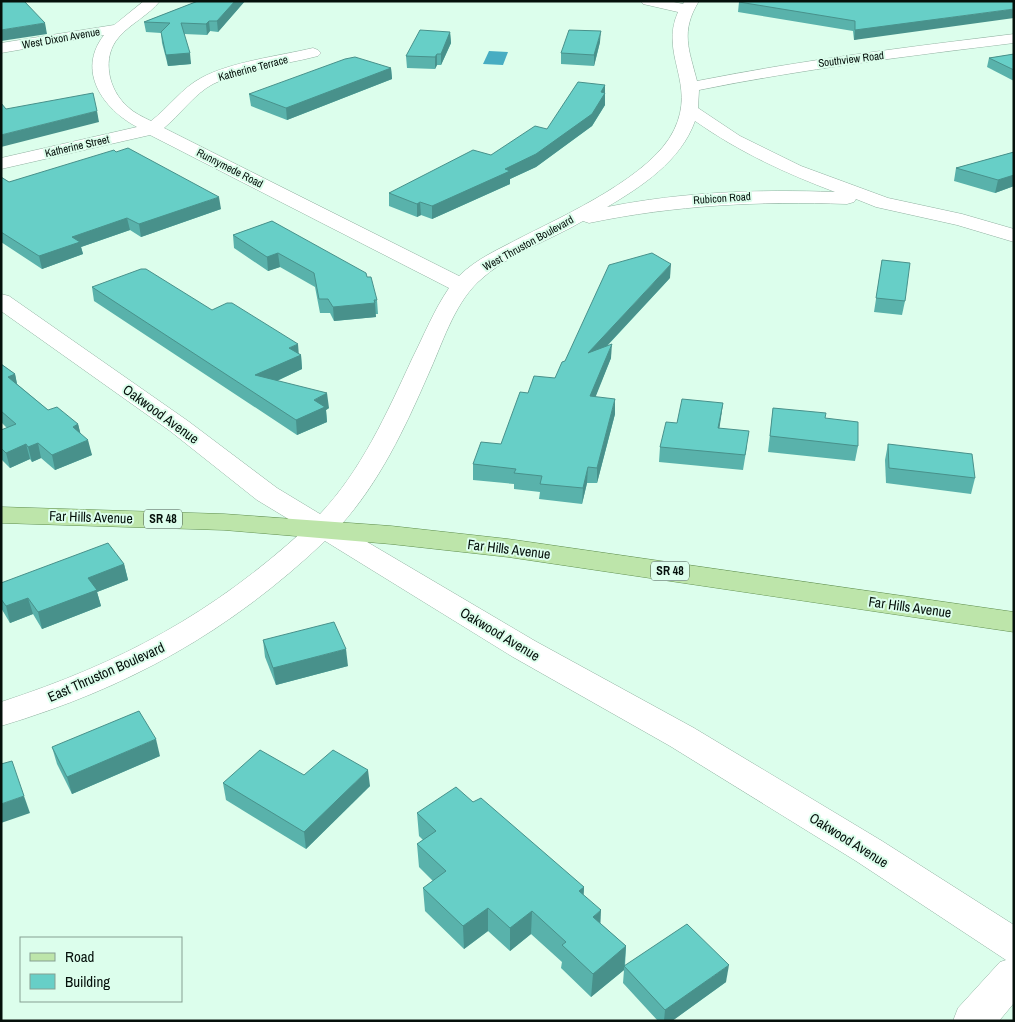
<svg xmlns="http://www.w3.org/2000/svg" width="1015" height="1022" font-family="'Archivo Narrow',sans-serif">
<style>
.water{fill:#47adc2}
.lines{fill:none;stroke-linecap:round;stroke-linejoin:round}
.minor-casing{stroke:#91b1a1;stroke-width:1}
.major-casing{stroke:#608f4e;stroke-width:1}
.minor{fill:#fff;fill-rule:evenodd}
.major{fill:#bde5aa;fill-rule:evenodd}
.wall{fill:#59b2ab}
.shaded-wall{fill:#48918b}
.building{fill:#67cfc7;stroke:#48918b}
.labels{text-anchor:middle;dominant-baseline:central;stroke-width:4;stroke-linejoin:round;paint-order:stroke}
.far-street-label{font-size:11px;fill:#05100b;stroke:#dcfeec}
.shield{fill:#dcfeec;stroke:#46574e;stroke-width:1}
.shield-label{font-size:12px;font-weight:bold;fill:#05100b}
.street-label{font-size:14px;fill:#05100b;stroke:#dcfeec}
</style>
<rect width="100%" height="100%" fill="#dcfeec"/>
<path class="water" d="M489 51 508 52 503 65 483 64Z"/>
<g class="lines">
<defs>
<path id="minor" d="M144 1H160C149 15 130 24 119 37 101 57 108 90 128 107 134 113 143 117 151 121 168 108 182 88 201 78 230 62 279 56 313 48L318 50 321 53 318 56C284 65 245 68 213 84 194 94 180 115 164 128L459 276C476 259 499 249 520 238 565 215 652 176 674 130 697 83 659 55 678 12L643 4 641 1H669L683 4 685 1H699C680 32 689 49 697 81 802 60 908 47 1014 34V43C908 56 803 69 699 90L698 108 740 136 801 166 888 198 962 214 1014 229V242L957 225 876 207 856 199 854 202 847 204C760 201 675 205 589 223L583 221C549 241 507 254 478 282 453 306 442 345 428 375 405 428 379 483 340 526L535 641 694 728 882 841 1014 925V1003L999 1021H953L958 1008 1000 962 1006 960 856 861 670 746 513 657 325 541C229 632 128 688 1 726V702C121 663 212 614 305 529L257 500 170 431 1 311V294L9 296 188 421 277 488 320 514C361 471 387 413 412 359 424 335 434 310 449 288L150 135 1 169V158L137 127C103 109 76 71 104 35L1 53V43L114 25ZM695 121C739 152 785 173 835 192 759 189 682 192 607 207 641 187 681 161 695 121Z"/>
<path id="major" d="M1 507 224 514 391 526 508 539 1014 612V632L508 557 391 544 224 530 1 523Z"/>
</defs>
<use href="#minor" class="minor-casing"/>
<use href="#major" class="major-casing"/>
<use href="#minor" class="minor"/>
<use href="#major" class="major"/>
</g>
<g class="wall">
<path d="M198 1H245L218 32 210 31 207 35 184 34 191 64 168 66 162 43 161 33 146 32 144 22Z"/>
<path d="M1014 1 854 40 853 31 738 12 739 2Z"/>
<path d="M450 32 451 43 441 65H437L435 69 407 68 406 56Z"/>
<path d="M600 42 594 66 561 64V53Z"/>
<path d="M1014 54V81L987 67 989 58Z"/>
<path d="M391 68 392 79 287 120 251 106 249 94Z"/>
<path d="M605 85V105L592 126 536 167 510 179V184L432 219 421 215 417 217 389 206V193L491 155 547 129Z"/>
<path d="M116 152 221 209 141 237 130 230 81 247 83 254 42 269 1 242V177L9 182Z"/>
<path d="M1014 152V186L995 193 954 181 956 168Z"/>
<path d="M272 221 377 300 378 314H375L376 317 334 321 330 313H320L315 287 280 267 268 271 234 248 233 235Z"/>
<path d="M882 260 905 301 902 315 874 312Z"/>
<path d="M670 278 608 345 611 358 595 397 615 414 597 483H587L582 504 539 499 540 492 514 489V484L473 480V464L501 444 528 393 555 378 565 361Z"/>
<path d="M92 287 212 310 299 354 301 355 302 369 277 381 329 408 326 410 327 422 297 435 94 301Z"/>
<path d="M1 364 15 374 17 384 48 410 78 424 80 433 92 455 55 470 41 458 32 462 30 459 10 468 1 459V430L7 428 1 422Z"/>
<path d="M723 403 719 428 747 446 743 470 659 462 660 447 677 423Z"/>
<path d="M773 408 825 418 858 446 855 461 768 452Z"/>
<path d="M888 444 975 478 971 494 886 483 885 460Z"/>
<path d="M124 564 128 580 97 592 101 606 42 629 33 614 10 623 1 608V583Z"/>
<path d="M263 640 348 666 276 685 265 657Z"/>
<path d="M52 747 160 756 72 794 57 764Z"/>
<path d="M304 775 370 786 306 849 226 800 223 783Z"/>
<path d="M473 802 584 887 583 895 600 923 626 946 625 966 726 982 672 1021H658L623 983 624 970 591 997 561 968 562 962 531 934 510 951 488 931 464 949 425 911 423 888 433 881 419 867 417 844 423 840 419 836 417 813Z"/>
</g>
<g class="shaded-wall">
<path d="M235 1H245L218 32 217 21Z"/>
<path d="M1014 9V18L854 40 855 30Z"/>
<path d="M209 21 210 31 207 35 206 24Z"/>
<path d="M45 23 47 34 1 41V30Z"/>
<path d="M601 31 600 42 594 66V55Z"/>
<path d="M450 32 451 43 441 65V54Z"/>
<path d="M190 53 191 64 168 66 166 55Z"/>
<path d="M437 54V65L435 69V57Z"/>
<path d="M391 68 392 79 287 120 286 108Z"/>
<path d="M605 85V105L592 126 536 167 510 179V184L432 219V206L505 169 601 92Z"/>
<path d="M97 111 99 122 1 147V135Z"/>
<path d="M1014 175V186L995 193 998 180Z"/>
<path d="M219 197 221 209 141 237 139 224Z"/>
<path d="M420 202 421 215 417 217V204Z"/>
<path d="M127 218 130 230 81 247 83 254 42 269 39 256 72 237Z"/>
<path d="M278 253 280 267 268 271 267 257Z"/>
<path d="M671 264 670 278 587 367 588 353Z"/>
<path d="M375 303 376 317 334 321 333 307Z"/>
<path d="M298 344 299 356 301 355 302 369 257 390 255 375 289 348Z"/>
<path d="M612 344 611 358 590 411V396Z"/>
<path d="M15 374 18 389 8 377Z"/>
<path d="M327 393 329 408 326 410 327 422 297 435 296 420 314 400Z"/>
<path d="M615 399V414L597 483V468Z"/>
<path d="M723 403 721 418 717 443 718 428Z"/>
<path d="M78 424 82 439 73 427Z"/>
<path d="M88 440 92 455 55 470 52 455Z"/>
<path d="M38 443 41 458 32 462 28 447Z"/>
<path d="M26 444 30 459 10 468 6 453Z"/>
<path d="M588 467 587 483 582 504 583 488Z"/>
<path d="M124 564 128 580 97 592 101 606 42 629 38 612 88 578Z"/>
<path d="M28 598 33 614 10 623 6 606Z"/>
<path d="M346 649 348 666 276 685 273 668Z"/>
<path d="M156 739 160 756 72 794 67 777Z"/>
<path d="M368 770 370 786 306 849 304 832Z"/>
<path d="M24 796 30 813 1 823V804Z"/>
<path d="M584 887 583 911 579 891Z"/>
<path d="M488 908V931L464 949 463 926Z"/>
<path d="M601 910 600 934 593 917Z"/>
<path d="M532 911 531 934 510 951V928Z"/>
<path d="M626 946 624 970 591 997 593 974Z"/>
<path d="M729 965 726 982 672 1021H664L665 1010Z"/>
</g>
<g class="building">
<path d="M1 1H24L45 23 1 30Z"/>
<path d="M198 1H235L217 21H209L206 24 181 23 190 53 166 55 161 32 170 23 144 22Z"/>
<path d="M741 1H1014V9L855 30V21L739 2Z"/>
<path d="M420 30 450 32 441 54H437L435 57 406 56Z"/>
<path d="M569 30 601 31 594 55 561 53Z"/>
<path d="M1014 54V70L989 58Z"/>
<path d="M355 57 391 68 286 108 249 94 345 59Z"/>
<path d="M578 82 605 85 601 92 605 93 592 114 536 154 505 169 510 171 432 206 420 202 417 204 389 193 473 150 491 155 535 126 547 129Z"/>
<path d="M93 93 97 111 1 135V103L6 109Z"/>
<path d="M128 148 219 197 139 224 127 218 72 237 80 242 39 256 1 232V177L9 182 114 150 116 152Z"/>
<path d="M1014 152V175L998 180 956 168Z"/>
<path d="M272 221 366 273 367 277H371L377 300H374L375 303 333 307 328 299H319L314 273 278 253 267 257 233 235Z"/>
<path d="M652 253 671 264 588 353 612 344 590 396 615 399 597 468 588 467 583 488 540 484 542 476 514 473 516 469 473 464 481 442 501 444 520 392 528 393 534 376 555 378 562 362 565 361 609 265Z"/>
<path d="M882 260 910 263 905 301 876 298Z"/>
<path d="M141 269H146L212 310 227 303H232L298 344 289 348 301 355 255 375 327 393 314 400 325 407 296 420 92 287Z"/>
<path d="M1 364 15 374 8 377 48 410 57 407 78 424 73 427 88 440 52 455 38 443 28 447 26 444 6 453 1 448V430L16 424 1 411Z"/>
<path d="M682 399 723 403 718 428 749 431 745 455 660 447 666 422 677 423Z"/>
<path d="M773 408 826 413 825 418 858 422V446L770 436Z"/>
<path d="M888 444 972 454 975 478 889 468Z"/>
<path d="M108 543 124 564 88 578 97 590 38 612 28 598 6 606 1 599V583Z"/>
<path d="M334 622 346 649 273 668 263 640Z"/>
<path d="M139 711 156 739 67 777 52 747Z"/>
<path d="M260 750 304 775 333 750 368 770 304 832 223 783Z"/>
<path d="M12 761 24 796 1 804V764Z"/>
<path d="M456 787 473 802 481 798 584 887 579 891 601 910 593 917 626 946 593 974 562 945 566 942 532 911 510 928 488 908 463 926 423 888 446 871 417 844 436 831 417 813Z"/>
<path d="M687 924 729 965 665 1010 624 966Z"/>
</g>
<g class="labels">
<g class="far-street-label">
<text transform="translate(61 38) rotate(-10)">West Dixon Avenue</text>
<text transform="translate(851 59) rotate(-7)">Southview Road</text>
<text transform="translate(253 68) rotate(-15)">Katherine Terrace</text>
<text transform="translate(77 146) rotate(-13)">Katherine Street</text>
<text transform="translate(230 168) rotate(27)">Runnymede Road</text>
<text transform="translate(722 198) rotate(-4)">Rubicon Road</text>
<text transform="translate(528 243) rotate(-29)">West Thruston Boulevard</text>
</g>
<g class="shield">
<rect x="144" y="509.5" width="38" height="19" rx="4"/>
<rect x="651" y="561.5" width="38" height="19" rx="4"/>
</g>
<g class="shield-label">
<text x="163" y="519">SR 48</text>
<text x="670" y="571">SR 48</text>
</g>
<g class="street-label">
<text transform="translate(161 414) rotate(36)">Oakwood Avenue</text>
<text transform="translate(91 517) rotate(2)">Far Hills Avenue</text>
<text transform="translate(509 549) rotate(7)">Far Hills Avenue</text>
<text transform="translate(910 607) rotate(8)">Far Hills Avenue</text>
<text transform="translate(500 634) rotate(31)">Oakwood Avenue</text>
<text transform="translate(106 672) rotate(-24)">East Thruston Boulevard</text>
<text transform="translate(849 840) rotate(32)">Oakwood Avenue</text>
</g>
</g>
<rect width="1015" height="1022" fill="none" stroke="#05100b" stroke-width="5"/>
<rect x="20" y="937" width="162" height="65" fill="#dcfeec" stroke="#869f92"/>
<rect x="30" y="953" width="25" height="8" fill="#bde5aa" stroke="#869f92"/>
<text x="65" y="962" font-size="15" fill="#05100b">Road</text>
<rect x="30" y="974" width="25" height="15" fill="#67cfc7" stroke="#869f92"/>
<text x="65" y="987" font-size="15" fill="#05100b">Building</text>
</svg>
